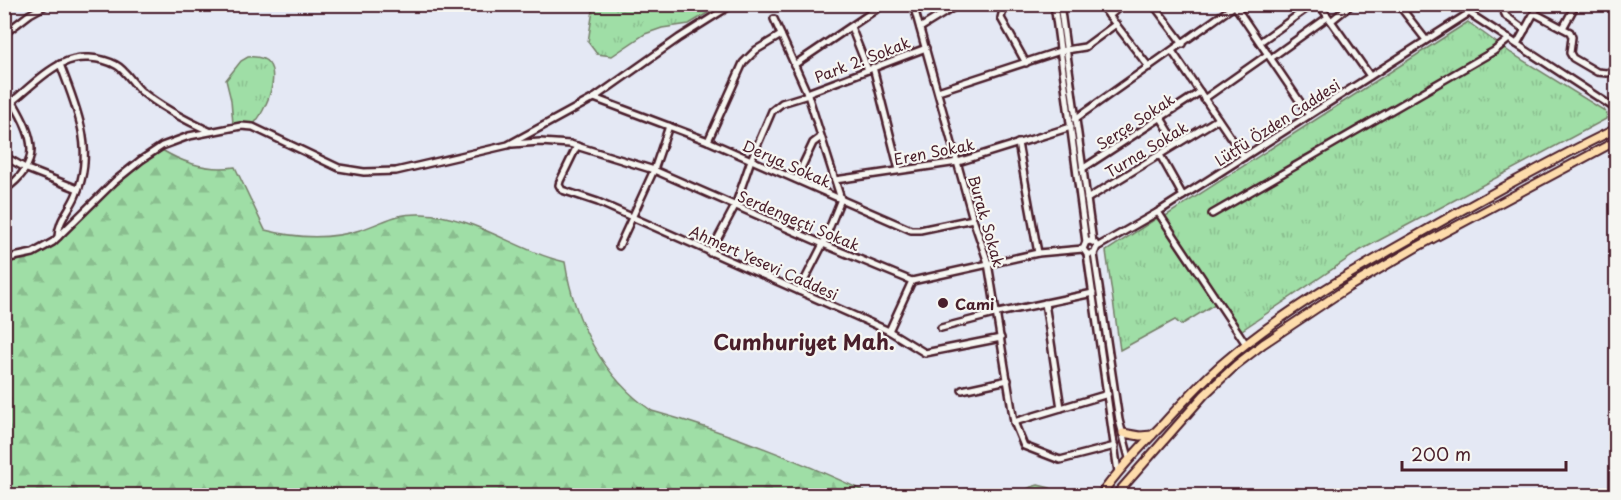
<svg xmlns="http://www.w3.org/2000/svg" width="1621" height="500" font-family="'Playpen Sans',sans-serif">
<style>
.grass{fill:url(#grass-tufts);stroke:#747e68;stroke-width:1.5}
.forest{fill:url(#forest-firs);stroke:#747e68;stroke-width:1.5}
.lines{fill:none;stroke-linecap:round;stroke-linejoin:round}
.minor-casing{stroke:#4a1f2b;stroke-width:10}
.major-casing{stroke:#4a1f2b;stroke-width:11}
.minor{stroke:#f6f6f2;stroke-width:5}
.major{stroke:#fddcac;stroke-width:7}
.poi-dot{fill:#4a1f2b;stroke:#f6f6f2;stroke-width:2}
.labels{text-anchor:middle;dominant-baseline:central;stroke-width:4.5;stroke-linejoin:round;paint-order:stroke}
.street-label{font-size:15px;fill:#4a1f2b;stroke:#f6f6f2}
.poi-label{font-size:15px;font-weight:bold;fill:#4a1f2b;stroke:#f6f6f2;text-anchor:start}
.district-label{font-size:21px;font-weight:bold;fill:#4a1f2b;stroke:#f6f6f2}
</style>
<defs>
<pattern id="grass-tufts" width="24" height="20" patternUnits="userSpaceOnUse" patternTransform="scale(1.5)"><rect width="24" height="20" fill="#9fdea6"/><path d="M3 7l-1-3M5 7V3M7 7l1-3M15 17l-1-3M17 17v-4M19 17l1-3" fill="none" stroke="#8abe8f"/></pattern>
<pattern id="forest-firs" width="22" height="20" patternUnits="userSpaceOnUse" patternTransform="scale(1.5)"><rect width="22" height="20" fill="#9fdea6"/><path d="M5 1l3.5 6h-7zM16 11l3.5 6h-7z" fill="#8abe8f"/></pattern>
</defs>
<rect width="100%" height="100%" fill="#e4e8f4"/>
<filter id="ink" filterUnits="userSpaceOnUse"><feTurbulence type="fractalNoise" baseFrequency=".0167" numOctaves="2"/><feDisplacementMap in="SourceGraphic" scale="12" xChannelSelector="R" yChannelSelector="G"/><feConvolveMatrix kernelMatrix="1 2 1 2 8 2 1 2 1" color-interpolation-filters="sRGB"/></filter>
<g filter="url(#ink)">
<g class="grass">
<path d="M594 4H721V5L689 24 662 28 645 34 612 56 597 54 588 42Z"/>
<path d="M1468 22 1511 53 1605 111 1607 114 1606 119 1361 250 1242 330 1164 217Z"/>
<path d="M248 57C290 53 269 107 254 124H233L231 100 226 80 241 61Z"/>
<path d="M1157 218 1215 304 1181 325 1175 320 1120 350 1106 251Z"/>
</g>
<g class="forest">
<path d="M162 150C185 164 208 171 235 167L265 230C296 238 329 240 360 230 386 222 393 213 422 214 475 216 514 250 565 262 574 320 602 377 652 411 728 432 801 461 872 495L5 496V263L28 259 48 249 131 172Z"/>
<path d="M1038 485 1050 488 1059 495H1015L1031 487Z"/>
</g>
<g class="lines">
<defs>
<g id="minor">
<path d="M913 4 973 219 988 263 1014 422 1024 446 1060 460 1115 446"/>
<path d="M1017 4 1003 10 1001 18 1026 63"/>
<path d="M1054 4 1086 242"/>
<path d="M1060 4 1093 242"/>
<path d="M1100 4 1149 67"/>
<path d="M1153 4 1183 44"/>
<path d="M1319 4 1370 76"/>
<path d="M1398 4 1426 40"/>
<path d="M1462 4 1469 13 1616 109"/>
<path d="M1500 4 1506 16 1525 30"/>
<path d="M1235 6 1309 115"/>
<path d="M1534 13 1570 32 1572 37 1570 53 1573 58 1597 72 1607 73 1616 69"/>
<path d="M1109 16 1123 4"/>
<path d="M774 19 808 95 841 199 823 244 799 291"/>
<path d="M1331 21 1352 4"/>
<path d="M851 27 868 70"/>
<path d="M920 28 959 4"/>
<path d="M1563 28 1576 4"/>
<path d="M4 34 30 14 48 4"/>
<path d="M1260 42 1313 4"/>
<path d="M1517 44 1539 4"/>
<path d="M1172 51 1244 157"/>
<path d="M1271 58 1328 17"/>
<path d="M794 65 884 4"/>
<path d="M873 67 899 170"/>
<path d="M938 91 1060 51 1085 47 1116 24"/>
<path d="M807 93 926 48"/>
<path d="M594 98 708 141 911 230H920L973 219"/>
<path d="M1204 99 1268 54"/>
<path d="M4 108C22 95 44 71 63 63 78 55 101 57 116 65 126 70 133 84 141 91 162 108 185 120 209 131"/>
<path d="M1161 118 1177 144"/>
<path d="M1075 119 1237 4"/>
<path d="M708 141 743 63 756 50 781 35"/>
<path d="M1018 143 1038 253"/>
<path d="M512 144 540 142 570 144 654 170 823 244 912 281 1038 253 1083 249"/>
<path d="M577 146 560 181 559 185 562 190 598 202 889 331 925 353 1001 338"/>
<path d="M1160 155 1183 196"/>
<path d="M4 156 27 169 78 189"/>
<path d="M1082 169 1200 92"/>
<path d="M796 179 813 143 821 137"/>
<path d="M835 180 958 162 1071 127"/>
<path d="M4 190C43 163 34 138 13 102"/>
<path d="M1087 199 1218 119"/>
<path d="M1158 212 1246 344"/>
<path d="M1212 214 1494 51 1509 39"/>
<path d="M58 237C58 220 70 210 76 195 96 149 76 107 60 64"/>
<path d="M619 246 654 170 669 126"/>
<path d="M1097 247 1095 243 1090 241 1086 242 1083 249 1087 254H1094L1097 247 1158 212 1469 13"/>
<path d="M710 253 735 206 751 160 772 111 782 103 808 95"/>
<path d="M1087 254 1118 472"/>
<path d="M1094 254 1119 420 1129 458"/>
<path d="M4 259 33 253 53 242 115 181 141 160 162 146 189 136 241 126 253 127 339 168 364 172 396 171 508 145 594 98 679 38 733 4"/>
<path d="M1045 303 1061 408"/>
<path d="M941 328 998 313 1093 293"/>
<path d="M889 331 912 281"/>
<path d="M962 390 1008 380"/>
<path d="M1014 422 1108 394"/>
</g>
<g id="major">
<path d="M1123 433 1140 436 1152 435"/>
<path d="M1100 496C1119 469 1140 447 1163 424 1182 403 1202 381 1223 363 1290 305 1368 263 1444 220 1501 189 1558 156 1616 129"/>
<path d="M1115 496 1204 395 1236 365 1263 344 1347 288 1417 247 1616 141"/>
</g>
</defs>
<use href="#minor" class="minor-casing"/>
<use href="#major" class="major-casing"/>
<use href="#minor" class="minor"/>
<use href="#major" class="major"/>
</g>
</g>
<circle class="poi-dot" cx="943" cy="303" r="6"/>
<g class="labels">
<g class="street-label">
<text transform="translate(862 59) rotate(-21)">Park 2. Sokak</text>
<text transform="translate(1135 121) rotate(-33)">Serçe Sokak</text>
<text transform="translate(1277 122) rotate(-33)">Lütfü Özden Caddesi</text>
<text transform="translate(1146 149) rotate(-31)">Turna Sokak</text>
<text transform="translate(934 151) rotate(-11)">Eren Sokak</text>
<text transform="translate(787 163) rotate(24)">Derya Sokak</text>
<text transform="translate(799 220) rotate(23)">Serdengeçti Sokak</text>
<text transform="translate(987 221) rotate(74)">Burak Sokak</text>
<text transform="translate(764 262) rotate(24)">Ahmert Yesevi Caddesi</text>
</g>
<g class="poi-label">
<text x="955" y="303">Cami</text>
</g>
<g class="district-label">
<text x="804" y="341">Cumhuriyet Mah.</text>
</g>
</g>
<rect width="1621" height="500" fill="none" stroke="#f6f6f2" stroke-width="24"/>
<rect x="12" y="12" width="1597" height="476" fill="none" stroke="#4a1f2b" stroke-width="2" filter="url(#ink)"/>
<path d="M1402 461v9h164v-9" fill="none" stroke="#4a1f2b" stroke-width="3"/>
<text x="1411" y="461" font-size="18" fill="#4a1f2b" stroke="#f6f6f2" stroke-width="4.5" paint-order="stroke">200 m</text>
</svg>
